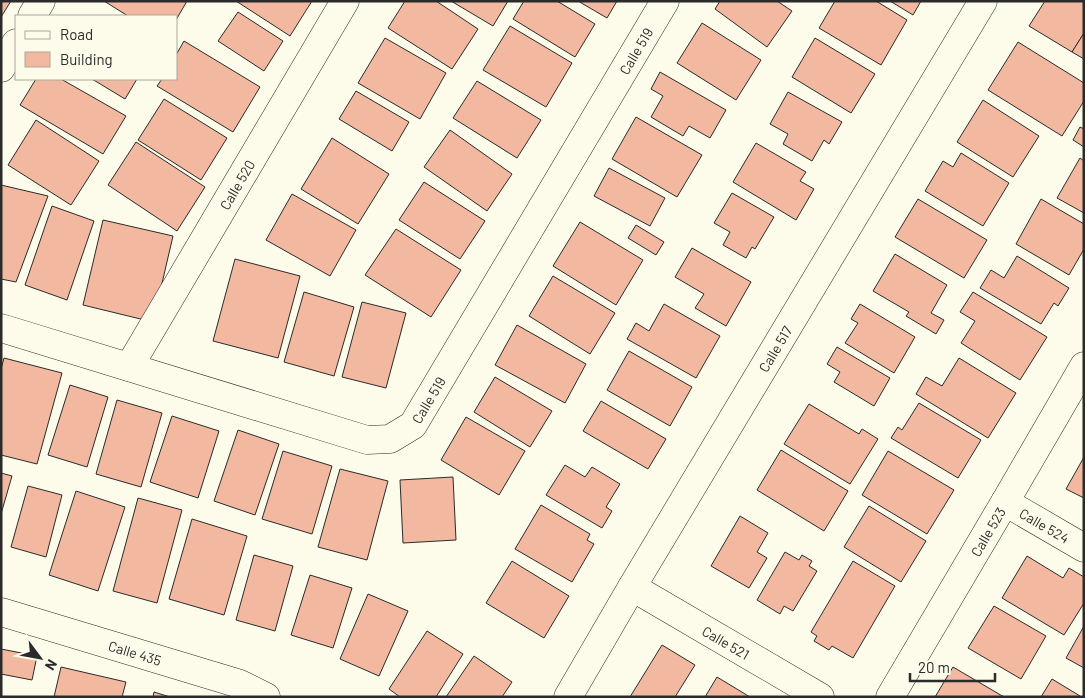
<svg xmlns="http://www.w3.org/2000/svg" width="1085" height="698" font-family="Barlow,sans-serif">
<style>
.building{fill:#f2b8a0;stroke:#2b2b2b}
.lines{fill:none;stroke-linecap:round;stroke-linejoin:round}
.minor-casing{stroke:#2b2b2b;stroke-width:29}
.minor{stroke:#fdfbea;stroke-width:28}
.labels{text-anchor:middle;dominant-baseline:central;stroke-width:4;stroke-linejoin:round;paint-order:stroke}
.street-label{font-size:14px;fill:#2b2b2b;stroke:#fdfbea}
</style>
<rect width="100%" height="100%" fill="#fdfbea"/>
<g class="building">
<path d="M1 1H11L1 17Z"/>
<path d="M104 1H187L176 20V16H128Z"/>
<path d="M236 1H312L290 36Z"/>
<path d="M405 1H436L478 29 452 69 388 28Z"/>
<path d="M451 1H508L493 26Z"/>
<path d="M524 1H557L595 24 575 57 513 19Z"/>
<path d="M578 1H617L607 18Z"/>
<path d="M720 1H777L792 11 767 47 715 9Z"/>
<path d="M835 1H876L907 20 881 65 819 28Z"/>
<path d="M890 1H921L913 15Z"/>
<path d="M1045 1H1084V33L1072 52 1029 26Z"/>
<path d="M238 12 283 41 264 71 218 41Z"/>
<path d="M702 23 761 60 736 100 677 63Z"/>
<path d="M510 26 572 63 546 107 483 70Z"/>
<path d="M1084 33V59L1072 52Z"/>
<path d="M385 38 446 73 420 119 358 83Z"/>
<path d="M815 38 875 74 851 113 792 77Z"/>
<path d="M184 41 260 87 233 132 157 86 162 79H176V55Z"/>
<path d="M1018 42 1084 83V101L1062 136 988 90Z"/>
<path d="M660 72 726 110 710 138 689 126 683 136 651 117 663 96 651 89Z"/>
<path d="M36 79H61L126 116 103 154 20 105Z"/>
<path d="M92 79H137L125 99Z"/>
<path d="M477 81 541 120 517 158 453 118Z"/>
<path d="M356 91 409 122 392 151 339 119Z"/>
<path d="M788 92 842 122 829 144 824 140 812 161 783 144 788 134 770 124Z"/>
<path d="M164 99 227 138 201 180 138 140Z"/>
<path d="M983 100 1039 136 1013 177 957 142Z"/>
<path d="M636 117 702 155 677 197 612 159Z"/>
<path d="M36 120 99 161 71 205 8 165Z"/>
<path d="M1080 127 1084 129V147L1073 140Z"/>
<path d="M450 130 512 174 487 211 424 167Z"/>
<path d="M332 138 389 174 358 224 301 189Z"/>
<path d="M136 142 205 187 177 231 108 185Z"/>
<path d="M756 143 806 172 800 181 814 189 796 220 733 182Z"/>
<path d="M961 153 1009 183 983 226 925 191 943 161 953 167Z"/>
<path d="M1080 158 1084 161V213L1057 198Z"/>
<path d="M609 168 665 198 650 226 594 196Z"/>
<path d="M424 182 485 221 460 259 399 220Z"/>
<path d="M1 185 48 196 16 282 1 279Z"/>
<path d="M732 193 774 217 755 249 752 247 746 258 723 245 730 232 714 223Z"/>
<path d="M292 194 356 230 330 276 266 240Z"/>
<path d="M918 199 987 240 964 278 895 237Z"/>
<path d="M1041 199 1084 224V249L1069 275 1016 244Z"/>
<path d="M52 206 94 221 67 300 25 285Z"/>
<path d="M103 220 173 236 153 322 83 305Z"/>
<path d="M580 222 643 260 616 305 553 266Z"/>
<path d="M636 225 664 242 656 255 628 238Z"/>
<path d="M396 229 461 270 431 317 365 275Z"/>
<path d="M692 248 751 282 726 326 695 308 704 294 675 277Z"/>
<path d="M895 254 947 285 931 313 944 320 936 334 906 316 909 312 873 291Z"/>
<path d="M1017 256 1069 288 1058 306 1054 303 1041 324 980 288 991 270 1004 278Z"/>
<path d="M235 259 300 276 278 358 213 341Z"/>
<path d="M553 276 615 313 590 354 529 316Z"/>
<path d="M304 292 354 307 334 376 284 362Z"/>
<path d="M973 292 1047 337 1020 380 961 343 975 321 960 312Z"/>
<path d="M362 302 406 313 386 388 342 377Z"/>
<path d="M664 304 720 336 696 378 627 339 636 323 649 331Z"/>
<path d="M860 304 915 337 894 373 845 343 858 323 851 319Z"/>
<path d="M517 325 586 364 565 403 495 365Z"/>
<path d="M837 347 890 378 874 406 834 382 840 372 827 364Z"/>
<path d="M629 351 692 387 670 426 607 390Z"/>
<path d="M4 358 62 373 37 464 1 455V369Z"/>
<path d="M959 358 1016 393 988 438 916 394 926 377 942 386Z"/>
<path d="M495 377 552 411 530 447 474 412Z"/>
<path d="M70 385 108 397 87 467 48 455Z"/>
<path d="M117 400 162 413 141 487 96 474Z"/>
<path d="M601 401 666 439 648 469 583 431Z"/>
<path d="M919 403 981 440 958 478 891 438 898 427 902 430Z"/>
<path d="M809 404 859 434 862 429 878 439 850 484 784 444Z"/>
<path d="M172 416 219 431 198 498 150 482Z"/>
<path d="M466 417 525 451 499 495 441 460Z"/>
<path d="M238 430 279 444 255 515 214 501Z"/>
<path d="M781 450 848 491 824 531 757 490Z"/>
<path d="M283 451 332 466 312 534 262 519Z"/>
<path d="M888 451 954 490 927 534 862 495Z"/>
<path d="M1084 457V498L1066 489Z"/>
<path d="M565 465 585 477 592 467 620 484 606 507 612 511 602 528 546 495Z"/>
<path d="M340 469 388 481 367 560 318 547Z"/>
<path d="M1 473 12 476 1 514Z"/>
<path d="M453 477 456 540 403 543 400 480Z"/>
<path d="M28 486 62 495 46 557 11 547Z"/>
<path d="M76 491 125 507 98 591 49 575Z"/>
<path d="M138 498 182 510 157 603 113 591Z"/>
<path d="M541 505 590 534 587 540 594 544 572 582 515 549Z"/>
<path d="M869 506 926 541 901 582 844 547Z"/>
<path d="M740 516 768 533 757 552 767 558 749 588 711 566Z"/>
<path d="M192 519 247 536 224 615 169 599Z"/>
<path d="M785 552 799 560 802 555 812 561 809 566 817 571 793 611 784 606 780 614 757 600Z"/>
<path d="M254 555 293 566 275 631 236 620Z"/>
<path d="M1027 556 1063 578 1069 568 1084 577V603L1064 635 1002 598Z"/>
<path d="M512 561 569 596 544 638 486 603Z"/>
<path d="M853 561 895 586 853 658 832 646 829 650 814 641 817 636 811 632Z"/>
<path d="M310 575 352 588 333 648 291 635Z"/>
<path d="M368 594 408 611 379 676 340 659Z"/>
<path d="M994 606 1046 636 1021 679 968 648Z"/>
<path d="M1084 626V668L1066 658Z"/>
<path d="M427 631 463 654 436 697H400L389 689Z"/>
<path d="M662 645 695 665 675 697H630Z"/>
<path d="M1 649 37 656 32 680 1 674Z"/>
<path d="M474 656 512 682 502 697H446Z"/>
<path d="M61 667 126 682 122 697H54Z"/>
<path d="M953 667 1004 697H935Z"/>
<path d="M717 677 750 697H705Z"/>
<path d="M1052 679 1080 696V697H1041Z"/>
<path d="M154 692 170 697H153Z"/>
</g>
<g class="lines">
<defs>
<g id="minor">
<path d="M32 16 41 1"/>
<path d="M1 68 16 43"/>
<path id="s1" d="M1 328 367 440 390 439 413 425 665 1"/>
<path id="s2" d="M129 367 345 1"/>
<path id="s3" d="M1005 502 1084 548"/>
<path id="s4" d="M632 587 820 697"/>
<path id="s5" d="M1 612 240 684 266 697"/>
<path id="s6" d="M568 697 632 587 983 1"/>
<path id="s7" d="M890 697 1005 502 1084 366"/>
</g>
</defs>
<use href="#minor" class="minor-casing"/>
<use href="#minor" class="minor"/>
</g>
<g class="labels">
<g class="street-label">
<text stroke="none"><textPath href="#s1" startOffset="868">Calle 519</textPath></text>
<text stroke="none"><textPath href="#s2" startOffset="212">Calle 520</textPath></text>
<text stroke="none"><textPath href="#s6" startOffset="405">Calle 517</textPath></text>
<text stroke="none"><textPath href="#s1" startOffset="462">Calle 519</textPath></text>
<text stroke="none"><textPath href="#s3" startOffset="46">Calle 524</textPath></text>
<text stroke="none"><textPath href="#s7" startOffset="192">Calle 523</textPath></text>
<text stroke="none"><textPath href="#s4" startOffset="109">Calle 521</textPath></text>
<text stroke="none"><textPath href="#s5" startOffset="140">Calle 435</textPath></text>
</g>
</g>
<rect width="1085" height="698" fill="none" stroke="#2b2b2b" stroke-width="5"/>
<rect x="15" y="15" width="162" height="65" fill="#fdfbea" stroke="#a9a89e"/>
<rect x="25" y="31" width="25" height="8" fill="#fdfbea" stroke="#a9a89e"/>
<text x="60" y="40" font-size="15" fill="#2b2b2b">Road</text>
<rect x="25" y="52" width="25" height="15" fill="#f2b8a0" stroke="#a9a89e"/>
<text x="60" y="65" font-size="15" fill="#2b2b2b">Building</text>
<g transform="translate(40 658) rotate(122)" stroke="#fdfbea" stroke-width="4" paint-order="stroke">
<path d="M0-4L9 19L0 12L-9 19Z" fill="#2b2b2b"/>
<text y="-8" font-size="14" font-weight="bold" text-anchor="middle" fill="#2b2b2b">N</text>
</g>
<path d="M910 673v8h85v-8" fill="none" stroke="#2b2b2b" stroke-width="2.5"/>
<text x="918" y="673" font-size="15" fill="#2b2b2b" stroke="#fdfbea" stroke-width="4" paint-order="stroke">20 m</text>
</svg>
